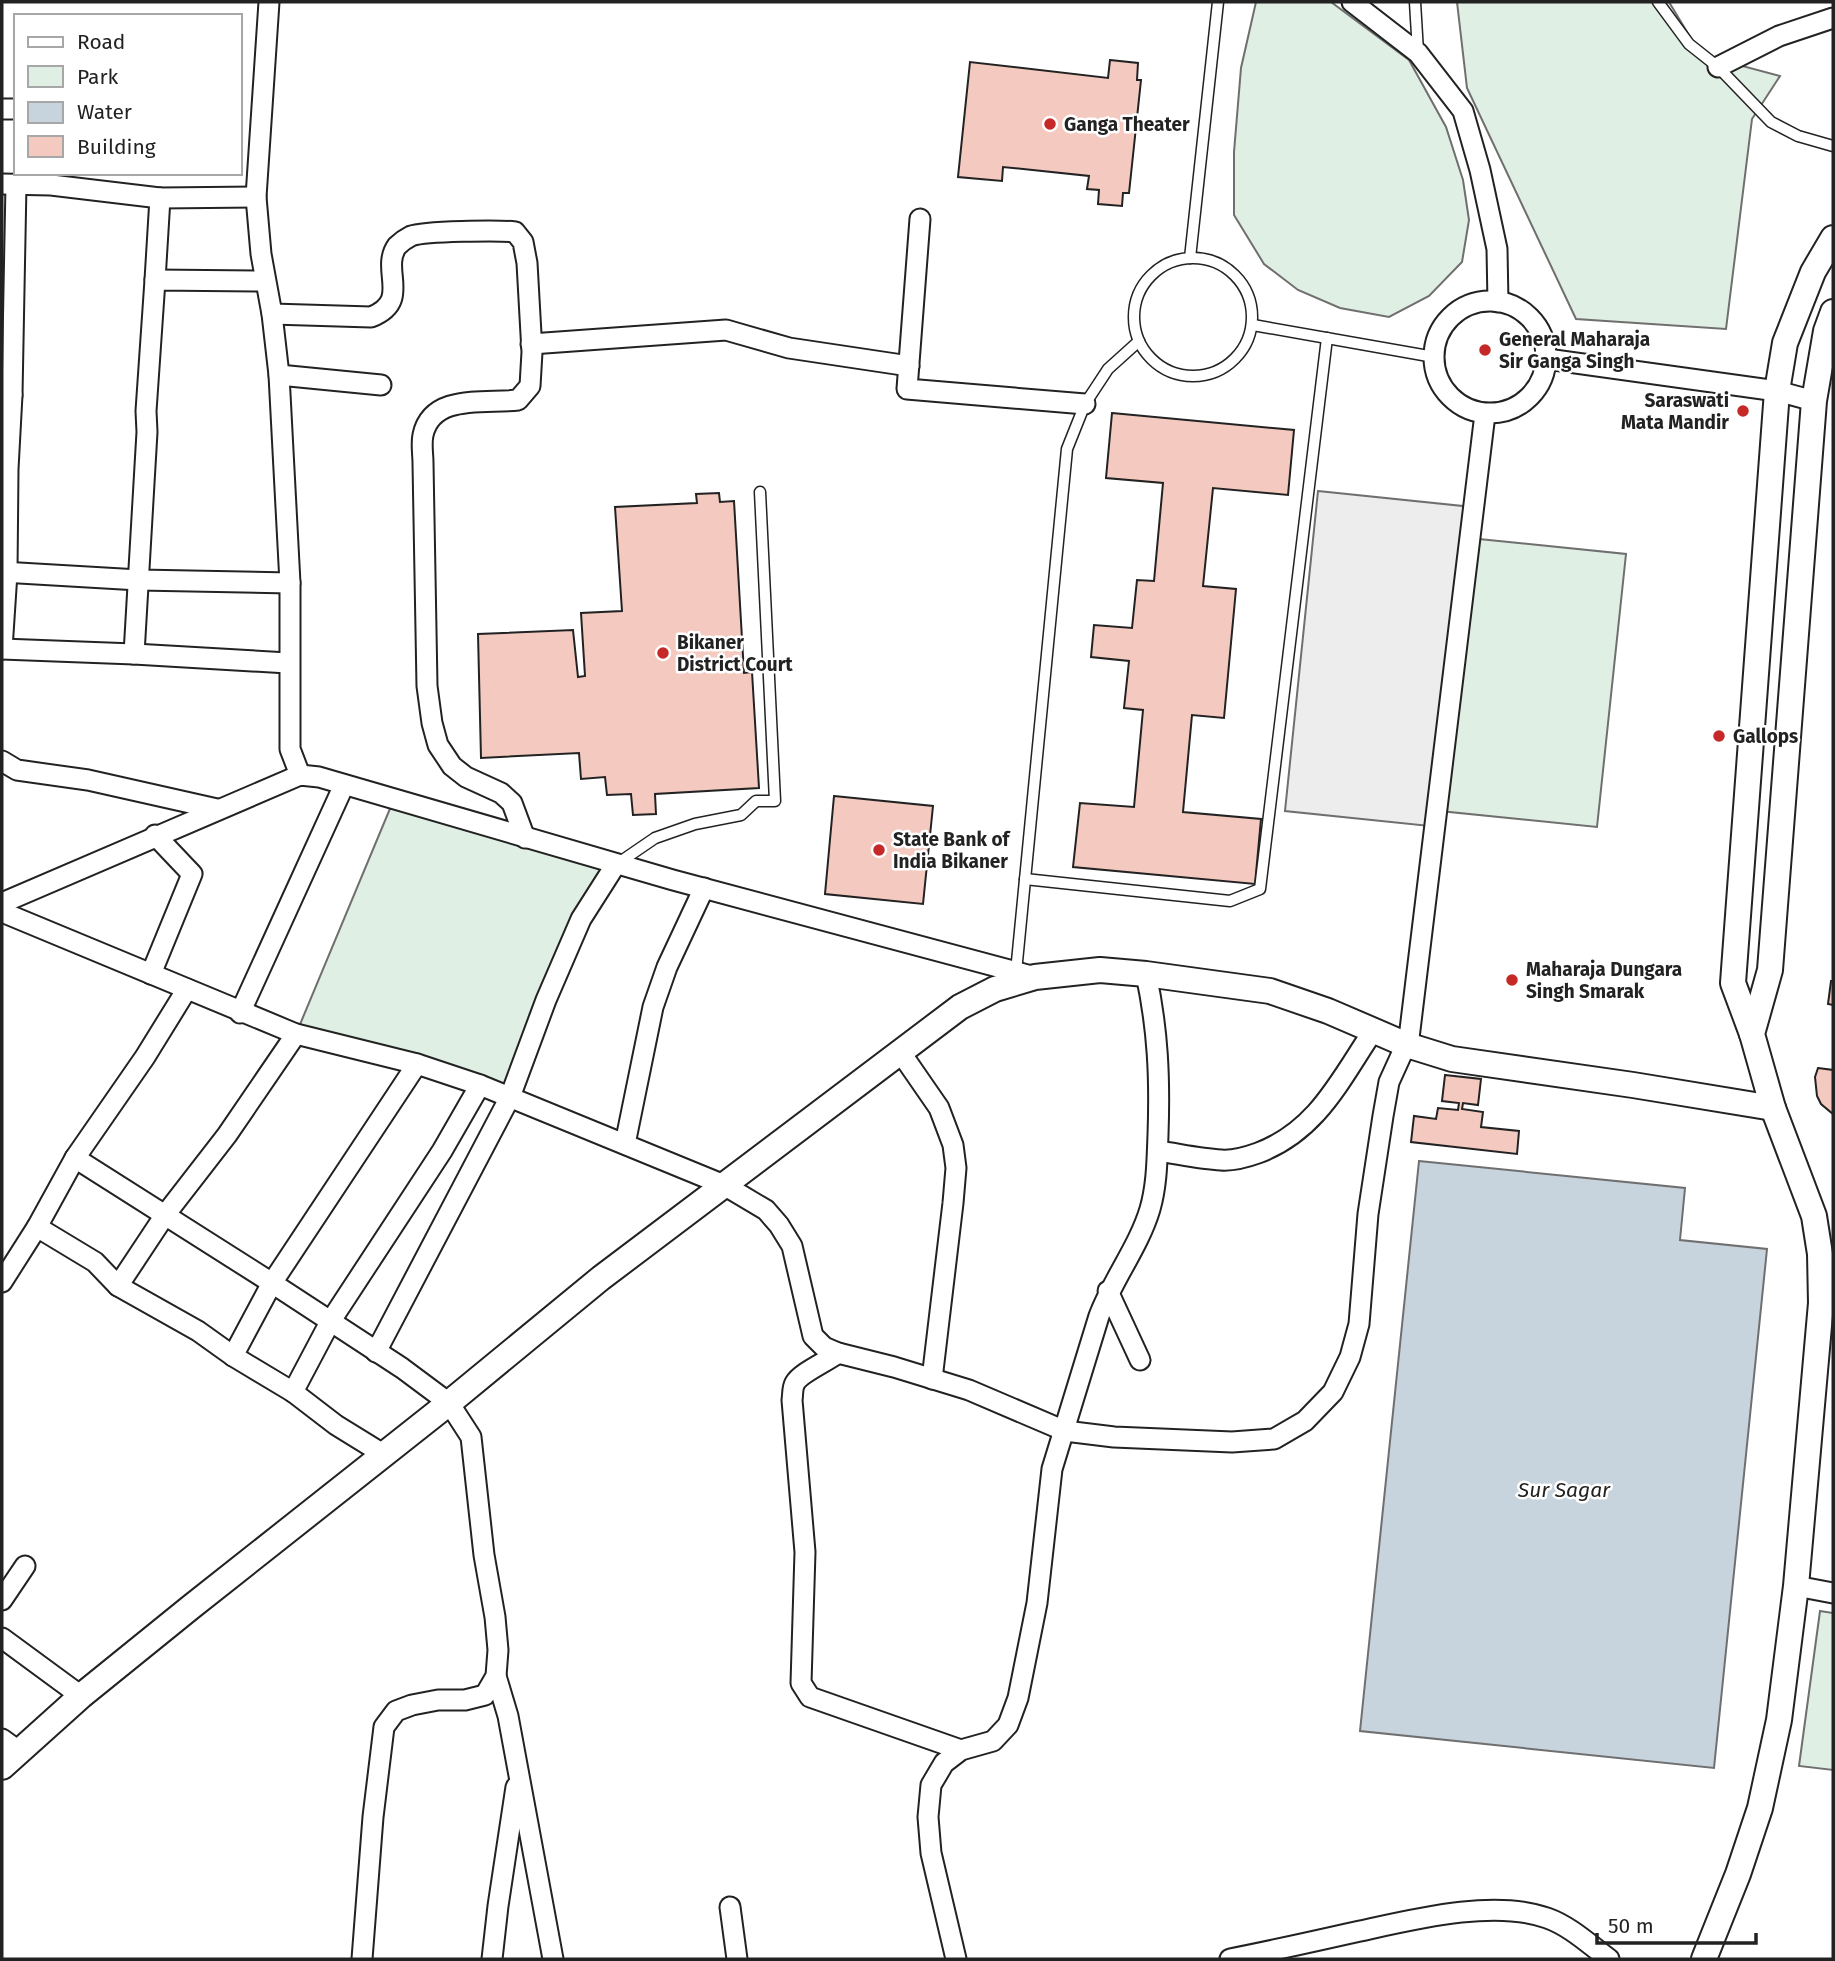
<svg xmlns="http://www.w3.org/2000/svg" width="1835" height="1961" font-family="'Fira Sans',sans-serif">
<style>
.green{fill:#e0efe3;stroke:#6f6f6f;stroke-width:2}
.parking{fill:#ededed;stroke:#6f6f6f;stroke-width:2}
.water{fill:#c7d3dd;stroke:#6f6f6f;stroke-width:2}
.building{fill:#f3c9c0;stroke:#222;stroke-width:2}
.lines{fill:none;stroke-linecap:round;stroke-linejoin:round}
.service-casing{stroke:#222;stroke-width:13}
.minor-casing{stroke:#222;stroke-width:23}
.tertiary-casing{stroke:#222;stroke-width:28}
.service{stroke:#fff;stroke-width:10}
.minor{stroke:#fff;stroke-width:19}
.tertiary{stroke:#fff;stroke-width:24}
.poi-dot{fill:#c62828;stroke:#fff;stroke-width:2.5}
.labels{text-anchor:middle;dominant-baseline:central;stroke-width:5;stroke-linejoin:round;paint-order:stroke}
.poi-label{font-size:19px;font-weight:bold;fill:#222;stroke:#fff;text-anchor:start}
.water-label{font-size:21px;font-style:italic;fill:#222;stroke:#fff}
</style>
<rect width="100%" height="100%" fill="#fff"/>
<g class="green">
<path d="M1256 2H1331L1409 60 1446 127 1463 180 1469 220 1462 262 1429 296 1389 317 1340 308 1298 290 1264 264 1234 215V152L1241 68Z"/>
<path d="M1457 2H1669L1701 55 1780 76 1752 119 1726 329 1576 319 1467 88Z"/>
<path d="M1469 538 1626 554 1597 827 1440 811Z"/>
<path d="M394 799 616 864 510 1097 296 1034Z"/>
<path d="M1820 1611 1833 1613V1770L1799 1766Z"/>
</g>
<path class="parking" d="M1318 491 1472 507 1439 827 1285 811Z"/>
<path class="water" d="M1419 1161 1685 1188 1680 1240 1767 1249 1714 1768 1360 1731Z"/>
<g class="building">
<path d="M1110 60 1138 63 1137 80H1141L1129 193H1123L1122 206 1098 204 1099 190 1087 189 1089 176 1003 167 1002 181 958 177 970 62 1108 78Z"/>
<path d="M1112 413 1294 430 1288 495 1213 488 1203 586 1236 589 1224 718 1192 715 1183 812 1261 819 1255 884 1073 867 1080 803 1134 807 1143 710 1124 708 1129 661 1091 657 1094 625 1132 628 1137 580 1154 581 1163 483 1106 478Z"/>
<path d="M719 493 720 502 734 501 744 673 752 672 759 788 655 794 656 814 633 815 631 794 607 795 605 777 581 779 579 753 481 758 478 634 573 630 578 677 585 676 581 613 622 611 615 507 697 503 696 494Z"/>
<path d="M834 796 933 806 923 904 825 894Z"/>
<path d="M1831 981H1833V1005L1828 1004Z"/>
<path d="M1818 1068 1833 1070V1114L1821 1104 1817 1096 1815 1077Z"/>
<path d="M1445 1075 1481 1079 1478 1105 1463 1103 1462 1109 1483 1112 1481 1127 1519 1131 1517 1154 1411 1142 1414 1116 1436 1119 1438 1108 1458 1110 1459 1103 1442 1101Z"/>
</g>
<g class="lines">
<defs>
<g id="service">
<path d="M1415 2 1418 52"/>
<path d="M1658 2 1689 44 1718 67 1771 122 1798 136 1833 146"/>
<circle cx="1193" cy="317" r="59"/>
<path d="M1190 258 1218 2"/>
<path d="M1253 325 1434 357"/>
<path d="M617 864 655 838 695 824 741 815 756 801H775L760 492"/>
<path d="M1025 879 1230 901 1260 889 1327 338"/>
<path d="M1016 972 1067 449 1085 404 1108 369 1139 341"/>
</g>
<g id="minor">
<path d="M269 2 256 197 261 254 272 314 279 375 290 583V749L300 775"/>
<path d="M1352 2 1418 53 1463 111 1480 170 1497 249 1498 302"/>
<path d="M1718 67 1779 36 1833 18"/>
<path d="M2 109H16"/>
<path d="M2 184 51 185 160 198 155 280"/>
<path d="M160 198 256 197"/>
<path d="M920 219 907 389 1085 404"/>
<circle cx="1490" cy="357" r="56"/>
<path d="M272 314 371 317C412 301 380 270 397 246 400 243 407 238 411 236 424 231 500 230 515 232L523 242 527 263 532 352 530 386 518 400C486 404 432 393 423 435 421 444 423 454 423 463L427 686 432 723 438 745 452 766 466 777 501 793 512 803 525 838"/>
<path d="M531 344 726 330 789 348 909 366"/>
<path d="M1547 359 1777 391 1814 401"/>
<path d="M279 375 381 385"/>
<path d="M2 394 12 395 8 469 7 573 2 649"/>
<path d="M12 395 16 184"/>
<path d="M2 572 139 580 290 583"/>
<path d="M2 649 134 654 147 432 146 411 155 280 264 281"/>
<path d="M134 654 288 663"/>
<path d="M2 761 17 770 88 780 217 809"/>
<path d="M2 903 300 775 319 777 673 880 1035 977"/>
<path d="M2 912 296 1034 417 1064 480 1085 724 1185 766 1210 779 1225 792 1246 813 1336 824 1347 838 1353 894 1367 969 1390 1065 1431 1114 1437 1232 1442 1274 1439 1305 1421 1333 1392 1350 1357 1359 1324 1368 1214 1383 1116 1389 1082 1409 1038 1485 414"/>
<path d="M151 974 192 874 155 835"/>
<path d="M187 989 145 1057 75 1158 37 1227 95 1262 118 1286 165 1215 227 1135 296 1034"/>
<path d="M240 1013 344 785"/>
<path d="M901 1053 939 1108 953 1145 956 1168 953 1203 932 1379"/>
<path d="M625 1144 653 1007 667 967 704 888"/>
<path d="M1158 1151C1179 1154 1200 1159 1221 1160 1234 1161 1247 1157 1258 1153 1317 1131 1340 1080 1373 1031"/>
<path d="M75 1158 272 1283 402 1368 449 1403 471 1437 484 1555 495 1617 498 1650 496 1676 485 1695 465 1700H438L412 1705 396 1711 384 1727 373 1817 362 1959"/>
<path d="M2 1282 37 1227"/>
<path d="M118 1286 198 1331 233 1356 293 1392 336 1425 383 1454"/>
<path d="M1108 1291 1140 1360"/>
<path d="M376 1352 510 1097 546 1000 581 919 616 864"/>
<path d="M838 1353C828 1361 800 1373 795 1383 792 1388 793 1395 792 1400L805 1552 801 1683 810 1697 961 1750"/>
<path d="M233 1356 272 1283 417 1064"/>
<path d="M293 1392 330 1322 442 1151 480 1085"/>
<path d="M1796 1586 1833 1593"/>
<path d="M2 1600 25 1566"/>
<path d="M2 1638 81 1696"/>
<path d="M496 1676 508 1716 553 1959"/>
<path d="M2 1739 20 1752"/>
<path d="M730 1907 737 1959"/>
<path d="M492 1959 498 1906 516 1787"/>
<path d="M956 1959 931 1853 928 1817 931 1785 944 1763 961 1750 993 1741 1008 1725 1018 1698 1037 1603 1052 1469 1099 1316C1113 1279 1139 1246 1150 1209 1157 1185 1157 1159 1158 1135 1160 1078 1158 1030 1146 974"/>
<path d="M1230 1959C1271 1951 1311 1942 1351 1933 1407 1921 1492 1898 1547 1918 1570 1926 1590 1945 1609 1959"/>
</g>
<g id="tertiary">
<path d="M1752 1034 1733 983 1777 391 1785 343 1813 272 1833 238"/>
<path d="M2 1767 81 1696 191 1607 449 1403 601 1278 960 1007 995 989 1035 977 1100 970 1146 974 1270 991 1328 1011 1407 1045 1452 1059 1633 1085 1773 1108"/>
<path d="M1704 1959 1738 1874 1760 1808 1779 1720 1796 1586 1821 1303 1820 1254 1814 1216 1773 1108 1752 1034 1770 970 1814 401 1826 331 1833 312"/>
</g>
</defs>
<use href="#service" class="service-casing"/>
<use href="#minor" class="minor-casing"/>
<use href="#tertiary" class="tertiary-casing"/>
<use href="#service" class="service"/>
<use href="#minor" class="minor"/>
<use href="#tertiary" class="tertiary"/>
</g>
<g class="poi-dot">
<circle cx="1050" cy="124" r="7"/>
<circle cx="1485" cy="350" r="7"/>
<circle cx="1743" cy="411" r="7"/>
<circle cx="663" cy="653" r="7"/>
<circle cx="1719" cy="736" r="7"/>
<circle cx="879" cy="850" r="7"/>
<circle cx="1512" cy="980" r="7"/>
</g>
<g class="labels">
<g class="poi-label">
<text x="1064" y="124">Ganga Theater</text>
<text x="1499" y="339">General Maharaja<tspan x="1499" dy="22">Sir Ganga Singh</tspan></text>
<text x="1729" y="400" text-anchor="end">Saraswati<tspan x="1729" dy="22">Mata Mandir</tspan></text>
<text x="677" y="642">Bikaner<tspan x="677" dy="22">District Court</tspan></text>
<text x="1733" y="736">Gallops</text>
<text x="893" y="839">State Bank of<tspan x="893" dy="22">India Bikaner</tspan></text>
<text x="1526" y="969">Maharaja Dungara<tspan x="1526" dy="22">Singh Smarak</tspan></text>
</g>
<g class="water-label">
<text x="1564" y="1490">Sur Sagar</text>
</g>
</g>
<rect width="1835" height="1961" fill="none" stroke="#222222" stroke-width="7"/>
<rect x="14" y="14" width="228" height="161" fill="#ffffff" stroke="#a7a7a7" stroke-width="2"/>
<rect x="28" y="37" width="35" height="10" fill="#ffffff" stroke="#a7a7a7" stroke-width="2"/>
<text x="77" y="49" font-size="21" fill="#222222">Road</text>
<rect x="28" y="66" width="35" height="21" fill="#e0efe3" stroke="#a7a7a7" stroke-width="2"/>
<text x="77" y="84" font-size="21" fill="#222222">Park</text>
<rect x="28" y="102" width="35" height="21" fill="#c7d3dd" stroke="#a7a7a7" stroke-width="2"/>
<text x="77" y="119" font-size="21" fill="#222222">Water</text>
<rect x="28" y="136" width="35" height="21" fill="#f3c9c0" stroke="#a7a7a7" stroke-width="2"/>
<text x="77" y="154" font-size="21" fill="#222222">Building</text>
<path d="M1597 1933v10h159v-10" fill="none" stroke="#222222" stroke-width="3.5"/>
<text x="1608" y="1933" font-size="21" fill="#222222" stroke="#ffffff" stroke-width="5" paint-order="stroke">50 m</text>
</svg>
